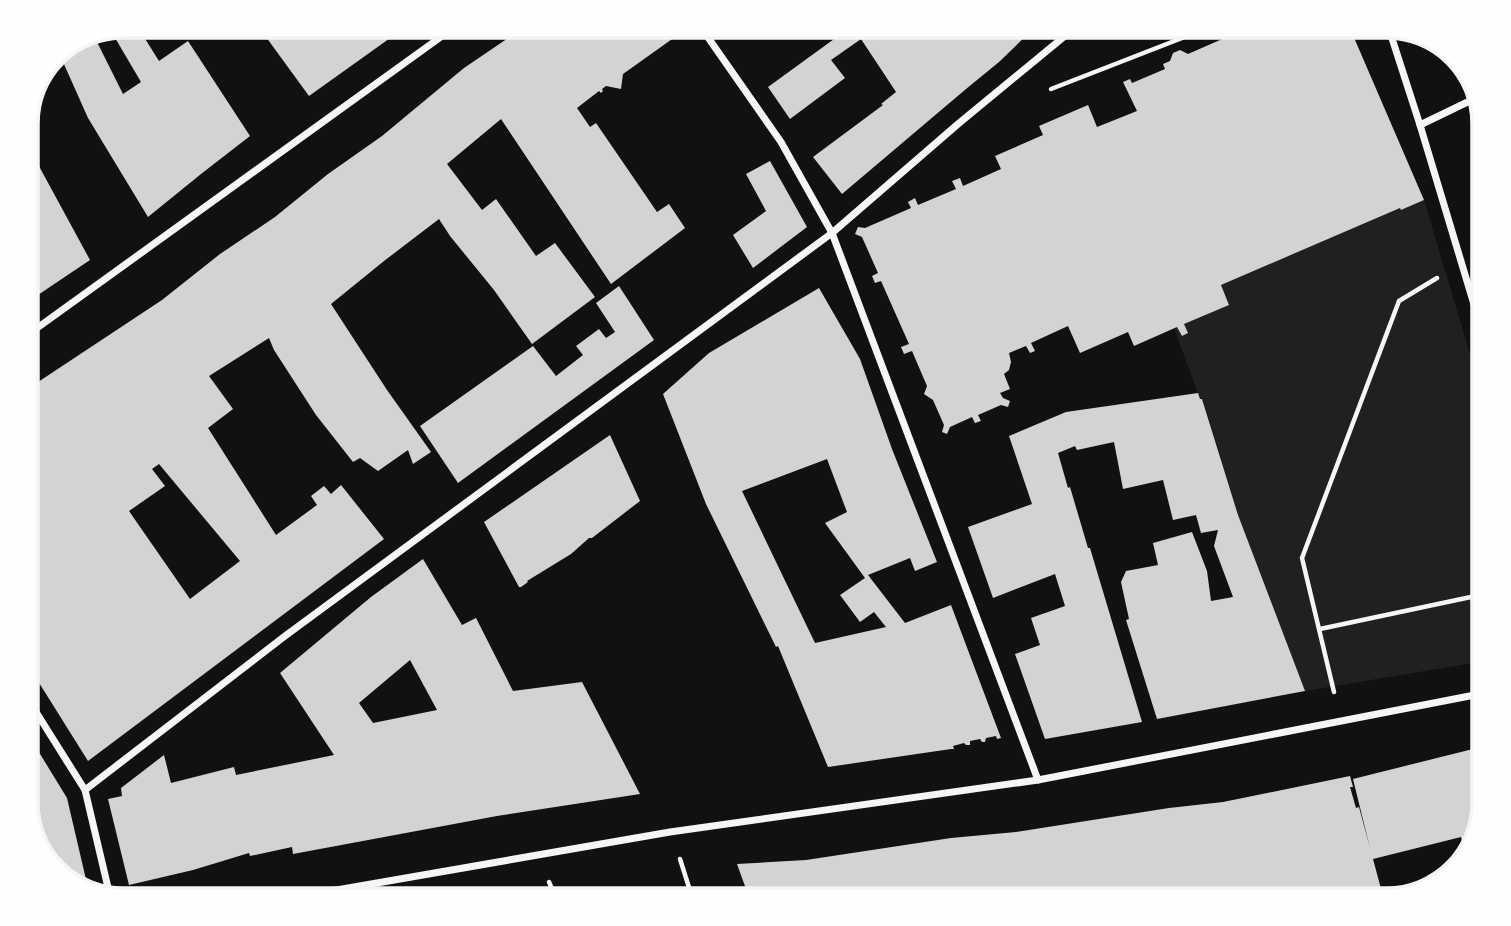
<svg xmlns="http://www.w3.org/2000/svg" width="1511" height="926" font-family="Rubik,sans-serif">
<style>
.green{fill:#202020}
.building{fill:#d3d3d3;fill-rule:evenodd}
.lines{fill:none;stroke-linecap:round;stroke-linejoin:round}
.path{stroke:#f5f5f5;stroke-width:4.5}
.minor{stroke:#f5f5f5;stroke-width:7}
.rim{fill:none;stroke:#f5f5f5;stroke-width:3.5}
</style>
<rect width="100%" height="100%" fill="#111"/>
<path class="green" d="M1424 200 1485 404V661L1305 691 1238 515 1203 399H1200L1174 328 1177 327 1182 336 1188 334 1184 324 1229 305 1221 285 1400 208 1402 210Z"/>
<g class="building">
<path d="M123 26H137L159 61 188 41 250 136 201 174 148 217 88 118 59 53 95 38 123 94 141 82 111 31Z"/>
<path d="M258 26H407L309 96Z"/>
<path d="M526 26H678L682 32 623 74 621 89 606 86 602 89 603 91 601 93 599 91 577 108 590 127 596 123 657 212 669 204 685 228 611 284 501 119 447 164 482 210 496 199 536 256 555 243 595 297 532 344 494 290 450 236 439 219 384 261 331 304 387 390 431 452 413 464 408 450 378 471 360 458 353 462 316 415 274 350 269 338 209 376 233 409 208 428 276 535 317 505 311 496 324 486 331 494 341 485 384 539 88 761 26 662V390L162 300 220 254 275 217 328 174 382 136 464 68ZM159 464 240 561 190 599 129 511 165 486 152 469Z"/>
<path d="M852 26H1025L1029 33 999 62 966 89 842 194 813 157 883 105 881 104 896 92 861 39 831 60 845 78 790 119 768 87Z"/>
<path d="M1252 26H1349L1424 200 1401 210 1400 208 1221 285 1229 305 1184 324 1188 333 1182 336 1177 327 1134 346 1128 332 1080 353 1068 326 1031 343 1035 351 1030 353 1026 346 1009 353 1011 362 1009 370 1004 374 1010 389 1000 393 1003 398 1010 401 1008 407 1001 405 978 415 981 421 975 423 972 417 950 427 947 434 942 432 944 425 933 400 924 394 927 386 912 351 904 354 901 347 909 344 881 281 875 283 872 276 878 273 862 237 855 234 858 227 865 228 911 208 908 202 915 198 918 205 956 189 952 181 960 178 963 186 1001 169 995 156 1043 135 1039 126 1088 105 1097 127 1137 111 1123 82 1130 79 1132 83 1165 69 1163 64 1170 61 1173 53 1180 50 1188 54Z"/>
<path d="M34 157 90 260 26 303V161Z"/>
<path d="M770 161 807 227 753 268 733 235 766 211 746 174Z"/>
<path d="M619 286 654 340 458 483 420 426 533 346 556 376 583 355 576 346 599 329 606 338 615 332 596 303Z"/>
<path d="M819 288 860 359 892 449 937 562 915 571 910 558 868 575 905 623 951 605 1001 738 997 739 996 736 986 738 985 742H982L980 739 970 741V745H966L964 743 953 746 954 749H951L828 767 778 646 776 647 706 504 663 394 709 353ZM827 459 847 512 825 523 865 578 840 595 860 622 874 612 886 627 815 643 742 491Z"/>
<path d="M1198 393 1200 399H1202L1238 515 1305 691 1157 719 1126 620 1129 619 1121 582 1126 571 1158 565 1153 543 1192 532 1207 571 1211 601 1233 597 1214 546 1218 530 1201 533 1196 515 1173 520 1163 480 1123 489 1114 442 1077 450 1075 446 1058 453 1068 488 1070 487 1088 548H1090L1142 722 1045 739 1015 654 1040 645 1031 618 1065 606 1055 574 993 598 968 527 1032 504 1009 436 1066 412Z"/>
<path d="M610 435 640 501 592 538H589L571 554 527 581 528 582 521 587H519L484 522Z"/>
<path d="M423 559 462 625 476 618 513 691 582 682 640 794 497 816 293 854 292 847 250 856 249 853 193 870 129 885 108 799 122 796 121 788 164 755 171 783 234 767 236 775 334 755 280 673 371 597ZM410 660 437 710 373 723 359 703Z"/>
<path d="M26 731 67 798 88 888 87 890 74 887 39 852 26 809Z"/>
<path d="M1485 746V803L1472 852 1466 857 1461 837 1373 859 1384 900H750L737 864 806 860 951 838 1016 832 1169 808 1223 802 1350 776 1353 787H1350L1356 808 1359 807 1370 848 1353 779Z"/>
</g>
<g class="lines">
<g class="path">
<path d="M1051 89 1213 26"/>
<path d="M1320 629 1485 594"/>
<path d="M1334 692 1302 558 1399 301 1437 278"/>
<path d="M680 859 693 900"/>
<path d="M549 882 557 900"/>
</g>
<g class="minor">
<path d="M700 26 781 142 832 233 1038 780"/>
<path d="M1388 26 1420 125 1485 341"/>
<path d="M1420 125 1478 97"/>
<path d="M26 336 456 26"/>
<path d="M26 696 85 790 110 896"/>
<path d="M85 790 285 636 832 233 958 124 1077 26"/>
<path d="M279 900 670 832 1038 780 1485 693"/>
</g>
</g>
<path d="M0 0H1511V926H0ZM123 38H1387A85 85 0 0 1 1472 123V803A85 85 0 0 1 1387 888H123A85 85 0 0 1 38 803V123A85 85 0 0 1 123 38Z" fill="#fefefe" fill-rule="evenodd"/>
<path class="rim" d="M123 38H1387A85 85 0 0 1 1472 123V803A85 85 0 0 1 1387 888H123A85 85 0 0 1 38 803V123A85 85 0 0 1 123 38Z"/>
</svg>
